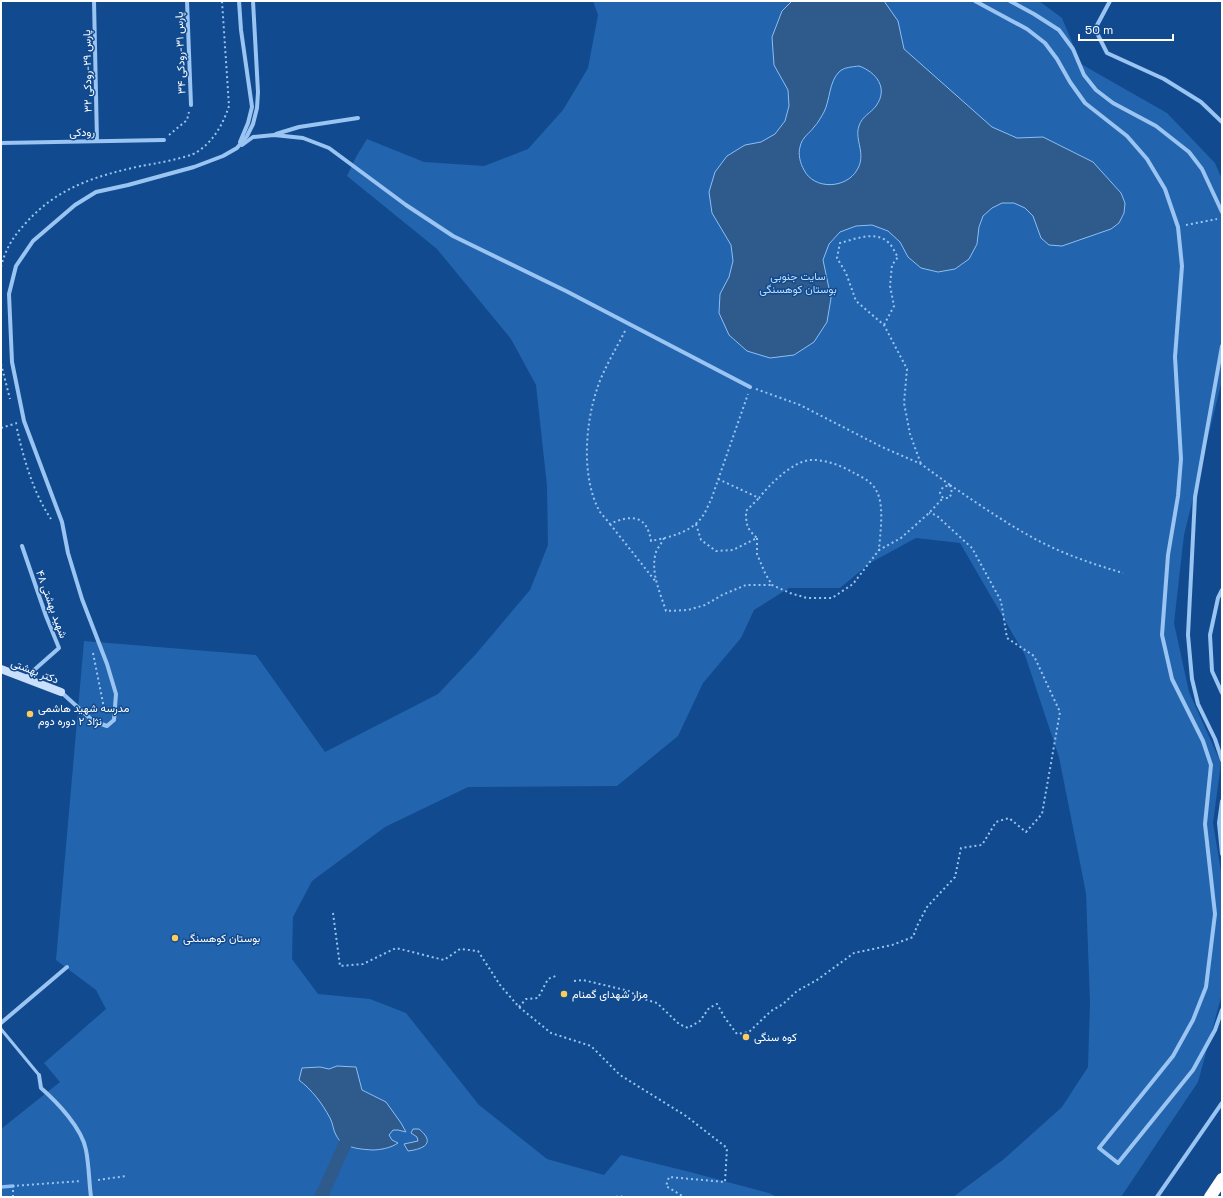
<svg xmlns="http://www.w3.org/2000/svg" width="1223" height="1198" font-family="'Space Grotesk',Vazirmatn,sans-serif">
<style>
.green{fill:#2364ae}
.water{fill:#2f5a8c;stroke:#8cbff6;fill-rule:evenodd}
.lines{fill:none;stroke-linecap:round;stroke-linejoin:round}
.stream{stroke:#8cbff6;stroke-width:3.5}
.canal{stroke:#2f5a8c;stroke-width:13}
.path{stroke:#9ac4f2;stroke-width:2;stroke-dasharray:2 3;stroke-linecap:butt}
.lane{stroke:#9ac4f2;stroke-width:3}
.street{stroke:#9ac4f2;stroke-width:4}
.secondary{stroke:#c9e0fc;stroke-width:8}
.highway{stroke:#fff;stroke-width:12}
.poi-dot{fill:#ffcc5b;stroke:#114a8e;stroke-width:1.5}
.labels{text-anchor:middle;dominant-baseline:central;stroke-width:3;stroke-linejoin:round;paint-order:stroke}
.street-label{font-size:11px;fill:#fff;stroke:#114a8e}
.park-label{font-size:11px;fill:#c1ddfd;stroke:#114a8e}
.poi-label{font-size:11px;fill:#fff;stroke:#114a8e;text-anchor:start}
</style>
<rect width="100%" height="100%" fill="#114a8e"/>
<path class="green" d="M593 1H1039L1062 18 1081 64 1167 113 1215 163 1222 179V380L1184 535 1174 623 1189 692 1221 763 1213 823 1222 877V994L1198 1082 1121 1197H953L1004 1159 1062 1107 1088 1067 1090 1003 1086 893 1059 757 1025 655 960 543 916 538 870 563 840 588H789L754 610 741 638 703 683 678 736 617 786 468 787 385 827 312 881 293 917 292 959 318 994 370 999 406 1013 479 1105 547 1159 604 1175 621 1155 690 1172 769 1193 777 1197H1V1129L60 1082 44 1063 106 1009 96 990 56 960 84 641 256 655 325 752 438 694 475 655 530 590 548 545 547 486 536 385 511 339 437 249 347 176 356 157 367 139 424 162 484 166 528 149 563 110 588 68 598 15Z"/>
<g class="water">
<path d="M792 1H884L898 21 904 49 992 127 1017 138 1043 137 1093 162 1121 193 1125 203 1124 213 1119 223 1111 229 1062 246 1049 245 1041 238 1033 216 1025 208 1014 203H1002L992 208 983 216 979 227 977 244 969 259 955 269 938 272 921 268 908 257 900 242 888 231 872 225 856 226 840 232 829 244 823 260 831 298 827 322 814 342 794 355 770 358 747 351 729 335 719 313 720 294 729 277 733 261 731 245 712 213 709 192 715 172 727 156 745 145 761 142 775 134 785 121 789 106 788 90 774 65 772 37 782 11ZM859 66C876 72 889 88 876 106 871 113 862 116 859 126 854 140 867 154 857 170 846 189 814 190 804 170 800 163 798 154 800 147 802 137 809 134 814 127 818 123 821 117 824 112 830 100 829 82 839 72 844 67 852 67 859 66Z"/>
<path d="M337 1066 356 1067 362 1090 386 1102 401 1123 406 1132 398 1130H393L389 1135 392 1140 398 1143C391 1148 380 1150 372 1150 359 1149 342 1148 336 1135 333 1130 333 1123 330 1118 322 1103 312 1090 299 1080L302 1068 320 1067 329 1069Z"/>
<path d="M413 1129H419C436 1143 424 1149 408 1151L404 1144 418 1141 417 1137 411 1133Z"/>
</g>
<g class="lines">
<path class="stream" d="M1 1187 13 1186"/>
<path class="canal" d="M321 1197 345 1144"/>
<g class="path">
<path d="M169 135 187 120 189 112"/>
<path d="M1186 225 1217 219"/>
<path d="M1 267C5 250 13 237 24 225 56 188 95 176 141 166 153 164 188 158 197 152 214 141 223 124 229 106L222 1"/>
<path d="M884 325 894 306 890 286 892 265 898 257C895 253 893 247 889 243 876 230 855 239 840 243L837 258 846 273 856 301 884 325 907 369 904 403 910 434 921 464"/>
<path d="M625 331C616 349 603 370 597 389 585 425 581 478 600 512 603 516 607 520 610 524 631 514 647 515 651 541 670 537 690 533 702 517 706 512 708 505 711 500L748 394"/>
<path d="M1 364 10 399"/>
<path d="M756 389 800 405 882 447 921 464 950 485 943 487 940 493 943 498H949L952 493 950 485"/>
<path d="M1 428 17 423"/>
<path d="M17 429C24 460 33 492 51 519"/>
<path d="M718 479 759 498C770 484 792 462 810 460 825 459 842 466 854 473 862 477 872 482 876 490 885 505 880 533 879 550L901 538 929 513 943 498"/>
<path d="M950 485C980 505 1011 527 1043 543 1069 556 1096 565 1123 573"/>
<path d="M610 524 656 582"/>
<path d="M696 524 701 540 716 551 733 550 757 538C747 529 746 525 746 511L759 498"/>
<path d="M664 538C662 543 658 547 656 552 650 572 660 592 666 611L688 610 705 605 722 595 746 585H772"/>
<path d="M757 538V554L765 573 772 585 790 593 807 598H832L853 584 879 550"/>
<path d="M93 653 105 713"/>
<path d="M333 913 340 966 363 964 396 948 444 960 460 949 478 951 500 985 519 1007 551 1033 591 1046 620 1075 686 1116 727 1148 725 1182 669 1177 666 1186 684 1197"/>
<path d="M574 981 583 980 629 991 640 998 657 1003 679 1024 688 1028 700 1021 709 1008 717 1004 725 1018 737 1034 749 1032 771 1011 783 1004 797 991 817 980 854 953 892 945 913 937 917 926 927 907 955 877 961 848 982 845 996 822 1009 818 1026 832 1042 814 1060 712 1034 656 1007 638 1001 601 972 548 936 515 929 513"/>
<path d="M519 1007 526 999 538 998 548 979 558 975"/>
<path d="M98 1180 126 1176"/>
<path d="M13 1197V1186L81 1181"/>
<path d="M616 1197 620 1196 623 1197"/>
</g>
<path class="lane" d="M1 1029 39 1075"/>
<g class="street">
<path d="M94 1 97 141"/>
<path d="M187 1 191 105"/>
<path d="M239 1 241 30 252 107 248 123 240 142"/>
<path d="M975 1 1027 29 1045 43 1057 59 1070 82 1085 103 1127 136 1147 159 1165 189 1178 227 1182 266 1175 357 1181 459 1178 496 1168 555 1162 635 1172 679 1203 741 1211 765 1205 824 1215 914 1206 987 1193 1020 1173 1056 1099 1148 1118 1163 1193 1070 1215 1030 1222 1010"/>
<path d="M1010 1 1034 14 1059 30 1073 49 1084 75 1096 90 1113 103 1156 126 1189 152 1202 169 1222 212"/>
<path d="M1110 1 1095 29 1107 53 1164 79 1201 102 1222 122"/>
<path d="M276 134 299 127 358 118"/>
<path d="M1 143 164 140"/>
<path d="M242 145 253 137 274 135 303 138 329 148 406 205 453 236 566 291 750 387"/>
<path d="M1222 346 1195 497 1188 635 1192 679 1198 704 1215 739 1222 760"/>
<path d="M22 546 46 616 59 648 25 678"/>
<path d="M1222 590 1218 598 1210 635 1212 671 1222 693"/>
<path d="M61 692 93 721 107 726 114 720 116 694 107 664 82 599 68 553 62 522 24 421 12 362 9 294 16 266 33 241 75 205 96 192 128 185 194 167 223 156 237 148 247 136 253 124 257 108 258 92 253 1"/>
<path d="M1222 801 1219 823 1222 854"/>
<path d="M1 1023 67 967"/>
<path d="M39 1075 41 1088C57 1102 82 1128 86 1150 89 1165 89 1182 91 1197"/>
<path d="M1157 1197 1222 1103"/>
</g>
<path class="secondary" d="M1 669 61 692"/>
<path class="highway" d="M1210 1197 1222 1179"/>
</g>
<g class="poi-dot">
<circle cx="30" cy="714" r="4"/>
<circle cx="175" cy="938" r="4"/>
<circle cx="564" cy="994" r="4"/>
<circle cx="746" cy="1037" r="4"/>
</g>
<g class="labels">
<g class="street-label">
<text transform="translate(180 53) rotate(-92)">پارس ۳۱-رودکی ۳۴</text>
<text transform="translate(87 71) rotate(-91)">پارس ۲۹-رودکی ۳۲</text>
<text transform="translate(82 132) rotate(-1)">رودکی</text>
<text transform="translate(52 604) rotate(70)">شهید بهشتی ۴۸</text>
<text transform="translate(35 671) rotate(21)">دکتر بهشتی</text>
</g>
<g class="park-label">
<text x="798" y="276">سایت جنوبی<tspan x="798" dy="13">بوستان کوهسنگی</tspan></text>
</g>
<g class="poi-label">
<text x="38" y="708">مدرسه شهید هاشمی<tspan x="38" dy="13">نژاد ۲ دوره دوم</tspan></text>
<text x="183" y="938">بوستان کوهسنگی</text>
<text x="572" y="994">مزار شهدای گمنام</text>
<text x="754" y="1037">کوه سنگی</text>
</g>
</g>
<rect width="1223" height="1198" fill="none" stroke="#ffffff" stroke-width="4"/>
<path d="M1079 34v6h94v-6" fill="none" stroke="#ffffff" stroke-width="2"/>
<text x="1085" y="34" font-size="12" fill="#ffffff" stroke="#114a8e" stroke-width="3" paint-order="stroke">50 m</text>
</svg>
